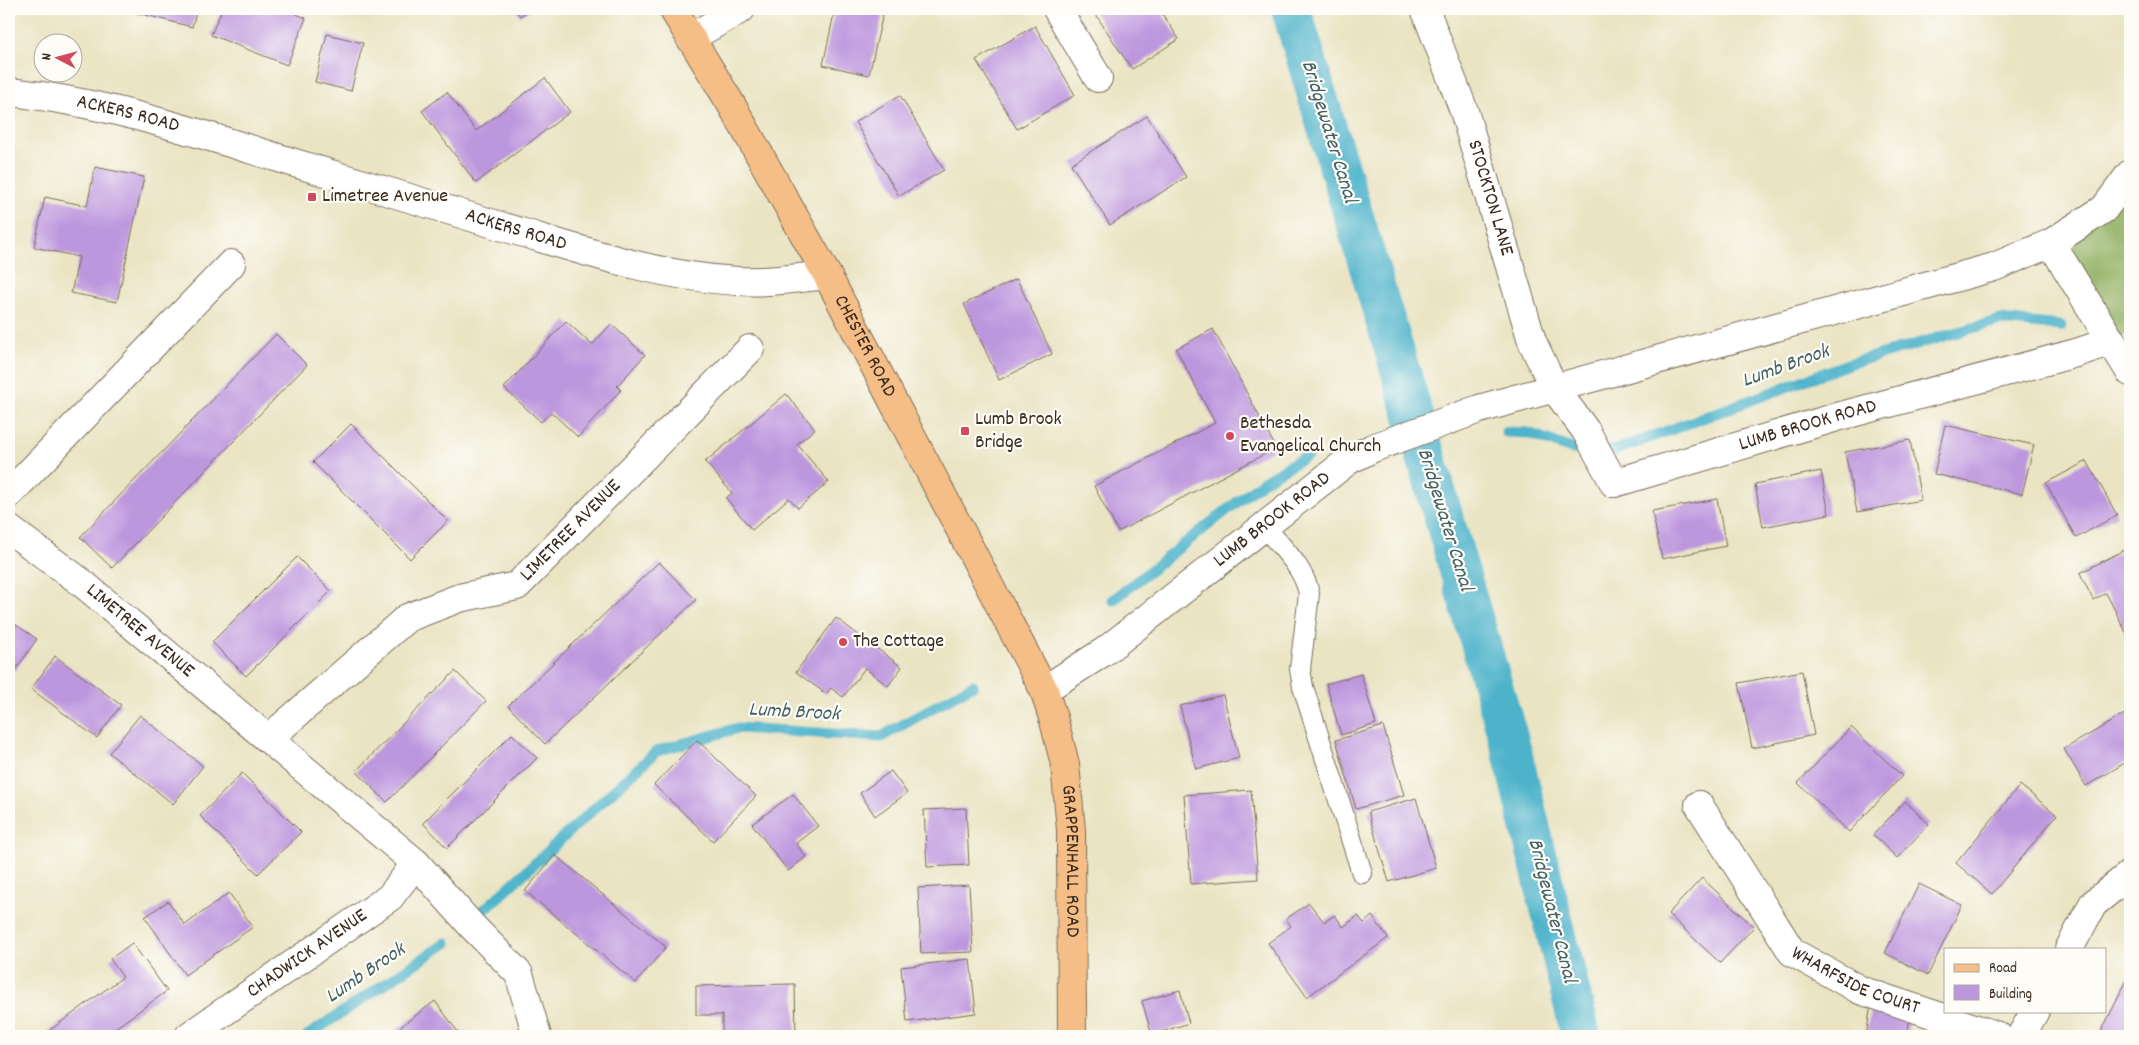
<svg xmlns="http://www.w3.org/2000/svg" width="2139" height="1045" font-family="Dekko,sans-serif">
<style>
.forest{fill:#91b062;stroke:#666d40}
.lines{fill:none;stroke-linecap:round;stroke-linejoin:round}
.stream{stroke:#4db3cb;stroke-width:11}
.canal{stroke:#4db3cb;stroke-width:40}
.building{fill:#bd97de}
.service-casing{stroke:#786b58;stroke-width:22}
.pedestrian-casing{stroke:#786b58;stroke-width:30}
.minor-casing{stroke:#786b58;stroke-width:30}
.tertiary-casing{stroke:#786b58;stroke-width:30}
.primary-casing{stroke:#786b58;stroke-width:30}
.service{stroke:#fff;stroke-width:20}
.pedestrian{stroke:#fff;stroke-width:28}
.minor{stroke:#fff;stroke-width:28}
.tertiary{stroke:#fff;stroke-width:28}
.primary{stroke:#f6be87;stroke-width:28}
.poi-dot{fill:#d1495b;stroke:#fdfcf7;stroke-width:2}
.labels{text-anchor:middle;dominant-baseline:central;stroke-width:4.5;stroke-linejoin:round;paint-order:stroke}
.street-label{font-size:20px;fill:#3b2a1e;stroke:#fdfcf7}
.poi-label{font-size:20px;fill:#3b2a1e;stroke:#fdfcf7;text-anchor:start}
.water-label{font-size:21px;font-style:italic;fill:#426163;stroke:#fdfcf7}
</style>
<rect width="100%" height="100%" fill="#fdfcf7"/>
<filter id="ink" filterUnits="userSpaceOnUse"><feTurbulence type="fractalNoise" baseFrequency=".02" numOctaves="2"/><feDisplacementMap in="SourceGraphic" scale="10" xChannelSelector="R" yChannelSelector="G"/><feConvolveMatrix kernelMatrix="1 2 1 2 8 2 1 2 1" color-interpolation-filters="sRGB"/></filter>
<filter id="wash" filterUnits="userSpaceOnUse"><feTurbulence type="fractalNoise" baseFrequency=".0096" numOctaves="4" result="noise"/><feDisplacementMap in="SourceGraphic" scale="20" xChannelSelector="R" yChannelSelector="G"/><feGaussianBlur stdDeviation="1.12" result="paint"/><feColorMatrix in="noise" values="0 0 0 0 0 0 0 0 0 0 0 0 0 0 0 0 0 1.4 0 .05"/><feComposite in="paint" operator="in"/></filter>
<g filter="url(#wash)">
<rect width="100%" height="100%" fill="#eae4c3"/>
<path class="forest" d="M2130 174V332L2112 341 2051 243Z"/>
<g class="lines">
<g class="stream">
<path d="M1506 432 1528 433 1572 449 1616 450 1848 364 2000 320 2061 326"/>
<path d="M1113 600 1265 480 1308 455"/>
<path d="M483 911 657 751 738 728 881 737 973 685"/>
<path d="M307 1036 446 943"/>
</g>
<path class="canal" d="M1291 9 1411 406 1510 744 1581 1036"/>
</g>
<g id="blocks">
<g class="building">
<path d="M131 9H197L192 27 130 11Z"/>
<path d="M222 9H284L306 18 287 65 211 35Z"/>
<path d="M515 9H532L520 16Z"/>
<path d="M835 9H884L869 75 823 65Z"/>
<path d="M1092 9H1159L1179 39 1132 69Z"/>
<path d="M1035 26 1075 95 1017 129 976 60Z"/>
<path d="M327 34 363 43 351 91 315 82Z"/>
<path d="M545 78 570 112 476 183 422 111 447 92 476 131Z"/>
<path d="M900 95 944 170 899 196 855 122Z"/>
<path d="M1147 116 1186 177 1110 225 1071 164Z"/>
<path d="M95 167 144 177 117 302 71 293 79 257 34 247 45 197 87 206Z"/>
<path d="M1017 279 1052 354 999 380 964 304Z"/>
<path d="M566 321 592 345 611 324 645 355 617 386 621 390 578 437 551 412 541 422 504 388Z"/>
<path d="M1213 329 1276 448 1118 532 1094 486 1215 423 1176 349Z"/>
<path d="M276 334 307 365 112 568 80 537Z"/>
<path d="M786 394 815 429 797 444 829 482 798 508 789 498 752 530 726 498 732 493 705 462Z"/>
<path d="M351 424 448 521 410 559 313 462Z"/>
<path d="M1945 425 2034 445 2022 494 1934 474Z"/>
<path d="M1910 440 1921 500 1857 512 1845 452Z"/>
<path d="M2087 461 2117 515 2076 538 2046 483Z"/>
<path d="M1821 471 1829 514 1763 527 1755 484Z"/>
<path d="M1717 499 1726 546 1662 559 1652 511Z"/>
<path d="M2130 547V640L2106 593 2093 600 2080 573Z"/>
<path d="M297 557 331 591 246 676 212 642Z"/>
<path d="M659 562 696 600 545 744 508 706Z"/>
<path d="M836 618 902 667 888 686 865 668 843 697 831 688 826 694 796 672Z"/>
<path d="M9 620 37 639 15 671 9 667Z"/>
<path d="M55 656 121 705 97 738 31 689Z"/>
<path d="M455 671 486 701 387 802 356 771Z"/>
<path d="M1802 671 1814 735 1752 748 1739 683Z"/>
<path d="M1361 674 1376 724 1341 735 1326 684Z"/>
<path d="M1223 695 1239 758 1196 769 1180 706Z"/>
<path d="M2130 711V760L2086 786 2064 749Z"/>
<path d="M140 715 203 766 173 804 109 753Z"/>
<path d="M1383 726 1404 795 1356 809 1336 740Z"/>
<path d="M1851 727 1902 776 1849 832 1798 783Z"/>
<path d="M512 734 537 758 447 848 423 823Z"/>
<path d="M697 740 756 796 713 841 654 785Z"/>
<path d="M891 771 907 793 875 816 860 793Z"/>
<path d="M242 773 301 832 258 874 200 816Z"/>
<path d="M2020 785 2057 815 1992 894 1956 863Z"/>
<path d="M1251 790 1258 879 1191 884 1184 795Z"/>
<path d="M793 794 818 826 796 843 806 857 788 871 752 824Z"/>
<path d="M1416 798 1436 868 1389 882 1368 812Z"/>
<path d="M1905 801 1929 824 1897 858 1873 835Z"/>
<path d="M966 808 969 865 927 867 924 810Z"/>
<path d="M555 855 666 947 636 983 525 891Z"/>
<path d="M1702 878 1754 927 1720 963 1668 914Z"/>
<path d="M1919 884 1962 905 1928 975 1885 953Z"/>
<path d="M969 885 973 952 921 954 918 888Z"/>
<path d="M229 893 253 927 185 975 145 917 168 901 185 925Z"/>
<path d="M1309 903 1324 922 1335 915 1343 927 1358 916 1364 923 1372 916 1388 938 1307 997 1268 943 1291 926 1286 919Z"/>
<path d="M132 943 167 991 104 1036H42L123 977 110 959Z"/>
<path d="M970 959 976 1013 907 1022 901 967Z"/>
<path d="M2130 974V1036H2099Z"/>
<path d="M795 984 796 1036H722V1015H696V986Z"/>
<path d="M1180 990 1189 1023 1152 1035 1142 1001Z"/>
<path d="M435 1001 461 1036H388Z"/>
<path d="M1871 1005 1911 1011 1907 1036H1866Z"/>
</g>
</g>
</g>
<g filter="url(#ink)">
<use href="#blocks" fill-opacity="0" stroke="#786b58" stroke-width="1"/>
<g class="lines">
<defs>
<path id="service" d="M1264 526C1281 547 1304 567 1309 594L1300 669 1303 687 1362 873"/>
<path id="pedestrian" d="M1554 388 1586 431 1614 483"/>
<g id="minor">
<path d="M1057 9 1098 78"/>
<path id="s1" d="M1425 9 1464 111 1532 341 1554 388"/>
<path d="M690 38 741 9"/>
<path id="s2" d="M1614 483 1837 417 2076 353 2112 341"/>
<path d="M9 494 231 264"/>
<path id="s3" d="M9 529 81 582 416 863 472 926 519 974 537 1036"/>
<path id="s4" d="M269 738 407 618 459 598 517 586 750 349"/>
<path id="s5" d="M1699 805 1792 952 1860 990 1998 1036"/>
<path d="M2069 949 2093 904 2130 874"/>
<path id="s6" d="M189 1036 390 897 416 863"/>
<path d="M2021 1036 2035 1011"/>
</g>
<g id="tertiary">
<path id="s7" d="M9 92C99 101 186 129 272 156 350 180 429 204 507 228 582 250 659 277 738 281 768 283 797 278 827 275"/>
<path d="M2051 243 2130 372"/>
<path id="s8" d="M1044 690 1105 651 1349 460 1373 448 1479 409 1994 267 2051 243 2104 209 2130 174"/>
</g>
<g id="primary">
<path id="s9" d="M673 9 731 104 827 275 1044 690 1054 721 1065 764 1071 830 1072 1036"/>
</g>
</defs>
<use href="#service" class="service-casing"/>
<use href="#pedestrian" class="pedestrian-casing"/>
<use href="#minor" class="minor-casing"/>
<use href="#tertiary" class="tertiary-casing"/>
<use href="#primary" class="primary-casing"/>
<use href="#service" class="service"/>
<use href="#pedestrian" class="pedestrian"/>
<use href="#minor" class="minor"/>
<use href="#tertiary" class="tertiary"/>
<use href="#primary" class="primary"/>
</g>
</g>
<g class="poi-dot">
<rect x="307" y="192" width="10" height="10" rx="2.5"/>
<rect x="960" y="426" width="10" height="10" rx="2.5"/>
<circle cx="1230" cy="436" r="5"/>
<circle cx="843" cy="642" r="5"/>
</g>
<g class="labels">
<g class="street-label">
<text stroke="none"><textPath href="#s7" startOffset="121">ACKERS ROAD</textPath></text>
<text stroke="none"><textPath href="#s1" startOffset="200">STOCKTON LANE</textPath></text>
<text stroke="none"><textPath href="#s7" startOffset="526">ACKERS ROAD</textPath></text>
<text stroke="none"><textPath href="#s9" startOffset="388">CHESTER ROAD</textPath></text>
<text stroke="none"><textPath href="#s2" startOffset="202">LUMB BROOK ROAD</textPath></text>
<text stroke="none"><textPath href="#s8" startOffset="285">LUMB BROOK ROAD</textPath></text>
<text stroke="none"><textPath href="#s4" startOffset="375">LIMETREE AVENUE</textPath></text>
<text stroke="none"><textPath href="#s3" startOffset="166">LIMETREE AVENUE</textPath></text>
<text stroke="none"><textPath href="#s9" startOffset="950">GRAPPENHALL ROAD</textPath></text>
<text stroke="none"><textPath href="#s6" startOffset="144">CHADWICK AVENUE</textPath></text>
<text stroke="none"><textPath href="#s5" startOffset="244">WHARFSIDE COURT</textPath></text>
</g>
<g class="poi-label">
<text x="322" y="197">Limetree Avenue</text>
<text x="975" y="420">Lumb Brook<tspan x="975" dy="23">Bridge</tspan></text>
<text x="1240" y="424">Bethesda<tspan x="1240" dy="23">Evangelical Church</tspan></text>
<text x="853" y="642">The Cottage</text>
</g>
<g class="water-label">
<text transform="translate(1328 132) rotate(73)">Bridgewater Canal</text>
<text transform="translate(1786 367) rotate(-20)">Lumb Brook</text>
<text transform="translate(1444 520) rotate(73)">Bridgewater Canal</text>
<text transform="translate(794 713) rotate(3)">Lumb Brook</text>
<text transform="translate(1551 911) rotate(76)">Bridgewater Canal</text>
<text transform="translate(366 974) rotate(-34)">Lumb Brook</text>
</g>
</g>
<rect width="2139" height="1045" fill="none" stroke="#fdfcf7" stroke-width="30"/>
<rect x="1944" y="948" width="162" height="65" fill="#fdfcf7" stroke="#afa8a0"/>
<rect x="1954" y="964" width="25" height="8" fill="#f6be87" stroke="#afa8a0"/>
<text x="1989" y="972" font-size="15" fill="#3b2a1e">Road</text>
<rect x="1954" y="985" width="25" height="15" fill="#bd97de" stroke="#afa8a0"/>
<text x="1989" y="998" font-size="15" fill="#3b2a1e">Building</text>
<g transform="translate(58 58) rotate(276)"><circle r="24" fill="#fdfcf7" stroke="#afa8a0"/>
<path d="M0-4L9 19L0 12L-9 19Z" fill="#d1495b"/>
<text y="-8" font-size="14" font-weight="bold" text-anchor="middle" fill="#3b2a1e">N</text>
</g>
</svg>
